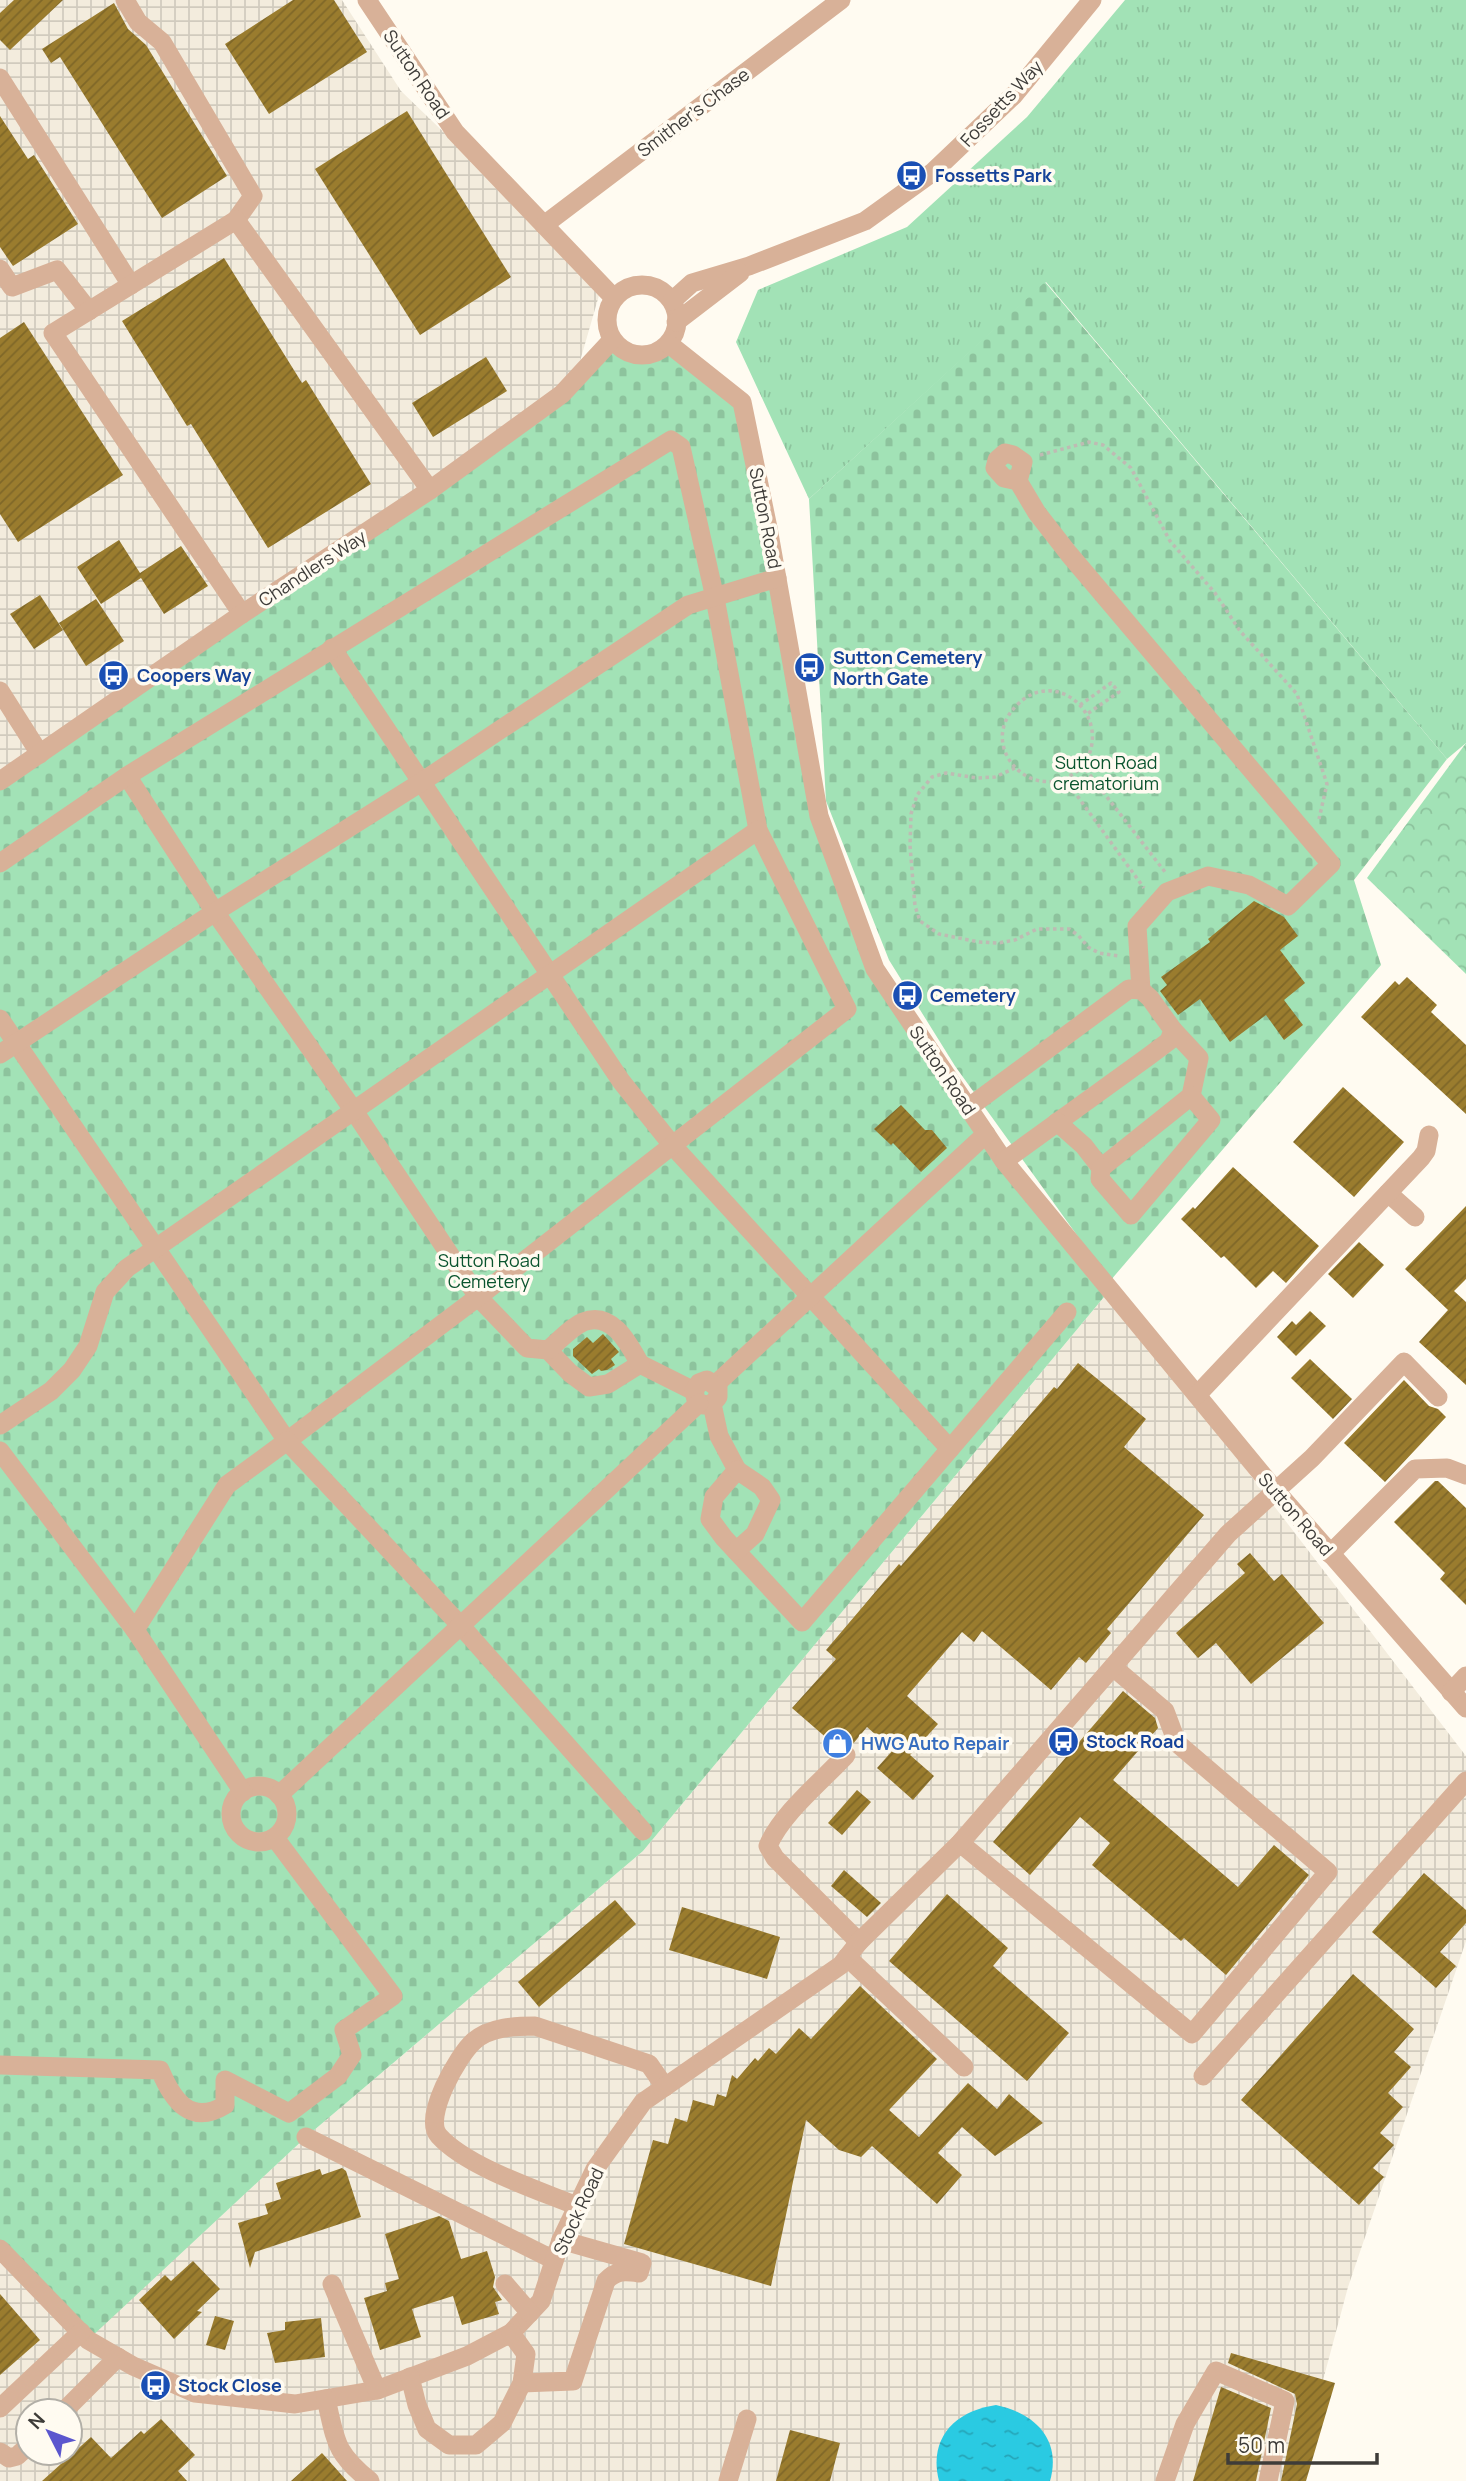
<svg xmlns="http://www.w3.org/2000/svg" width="1466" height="2481" font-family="Manrope,sans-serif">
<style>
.industrial{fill:url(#industrial-grid);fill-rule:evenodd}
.grass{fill:url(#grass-tufts)}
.forest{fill:url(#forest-crowns)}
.cemetery{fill:url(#cemetery-stones)}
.water{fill:url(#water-ripples)}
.building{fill:url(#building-hatch)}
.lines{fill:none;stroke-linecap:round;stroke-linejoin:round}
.path{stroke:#bebbb3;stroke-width:3.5;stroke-dasharray:3.5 3.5;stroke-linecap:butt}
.minor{stroke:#d8b198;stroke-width:19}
.labels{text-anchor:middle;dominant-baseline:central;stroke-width:7;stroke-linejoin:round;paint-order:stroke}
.street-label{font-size:18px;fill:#3e3c39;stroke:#fffbf1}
.transit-label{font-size:18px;font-weight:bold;fill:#164399;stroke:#fffbf1;text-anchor:start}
.park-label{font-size:18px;fill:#0a542e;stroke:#fffbf1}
.shop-label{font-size:18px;font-weight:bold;fill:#366cbe;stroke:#fffbf1;text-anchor:start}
</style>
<defs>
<pattern id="industrial-grid" width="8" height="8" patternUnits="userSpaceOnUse" patternTransform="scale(1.75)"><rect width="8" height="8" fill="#f3ecdd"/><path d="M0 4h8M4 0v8" fill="none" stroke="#d1cbbe"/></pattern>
<pattern id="grass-tufts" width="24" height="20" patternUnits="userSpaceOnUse" patternTransform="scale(1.75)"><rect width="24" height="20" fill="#a2e2b6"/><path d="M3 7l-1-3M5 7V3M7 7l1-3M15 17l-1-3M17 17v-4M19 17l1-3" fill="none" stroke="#8dc39d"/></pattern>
<pattern id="forest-crowns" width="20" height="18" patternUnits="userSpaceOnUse" patternTransform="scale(1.75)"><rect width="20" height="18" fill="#a2e2b6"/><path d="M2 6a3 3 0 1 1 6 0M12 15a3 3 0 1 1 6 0" fill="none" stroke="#8dc39d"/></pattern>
<pattern id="cemetery-stones" width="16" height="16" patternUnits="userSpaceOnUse" patternTransform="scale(1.75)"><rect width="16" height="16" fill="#a2e2b6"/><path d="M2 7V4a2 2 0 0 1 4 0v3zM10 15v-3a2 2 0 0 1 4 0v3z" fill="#8dc39d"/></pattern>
<pattern id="water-ripples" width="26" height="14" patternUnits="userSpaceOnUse" patternTransform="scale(1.75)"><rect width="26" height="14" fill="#2acae2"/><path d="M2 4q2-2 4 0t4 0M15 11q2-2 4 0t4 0" fill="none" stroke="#25a5b8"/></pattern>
<pattern id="building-hatch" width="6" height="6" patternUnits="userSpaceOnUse" patternTransform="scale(1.75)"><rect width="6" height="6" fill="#9a7c2e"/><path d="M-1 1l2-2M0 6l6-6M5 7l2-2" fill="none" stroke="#7f6728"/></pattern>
</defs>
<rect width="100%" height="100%" fill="#fffbf1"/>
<g class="industrial">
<path d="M0 0H342L401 91 602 285 574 382 0 774Z"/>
<path d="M1109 1291 1466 1756V1941L1348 2287 1296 2481H0V2263L88 2339 306 2137 643 1851ZM28 2411H70V2453H28Z"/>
</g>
<path class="grass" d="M1125 0H1466V743L1447 759 1046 282 809 499 736 342 758 290 907 227 1027 117Z"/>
<path class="forest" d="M1466 743V974L1367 878Z"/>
<g class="cemetery">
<path d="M1045 282 1447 759 1354 880 1381 965 1110 1281 955 1066 889 960 826 801 809 499Z"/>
<path d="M612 340C635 358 644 359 669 344L742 402 819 816 875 969 1109 1291 643 1851 306 2137 88 2340 0 2249V781L562 394Z"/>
</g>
<path class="water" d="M996 2405C1034 2413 1062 2439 1050 2481H939C928 2438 955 2411 996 2405Z"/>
<g class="building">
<path d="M14 0H63L10 50 0 40V13Z"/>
<path d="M293 0H334L367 52 269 114 225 44Z"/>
<path d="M114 3 128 29 146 45 227 176 162 218 60 57 51 63 42 49Z"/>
<path d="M407 111 511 277 420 335 315 169Z"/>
<path d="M0 116 28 159 34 155 78 224 13 266 0 247Z"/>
<path d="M224 258 302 383 306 380 371 484 268 548 191 424 187 426 122 321Z"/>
<path d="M24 322 123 475 18 542 0 514V338Z"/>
<path d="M486 357 507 391 433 437 412 403Z"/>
<path d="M119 540 140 573 181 546 208 586 164 614 141 578 101 604 77 567Z"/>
<path d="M40 595 63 630 34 649 10 614Z"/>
<path d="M96 599 124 641 86 666 59 623Z"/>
<path d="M1254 901 1284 917 1298 936 1280 950 1305 983 1284 1000 1303 1025 1284 1040 1266 1015 1230 1042 1200 999 1178 1015 1160 991 1167 985 1161 977 1210 942 1208 939Z"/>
<path d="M1407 977 1437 1005 1431 1012 1466 1045V1114L1361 1017 1395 981 1399 985Z"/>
<path d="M1343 1087 1404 1142 1354 1197 1293 1142Z"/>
<path d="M901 1105 925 1130H932L947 1148 921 1172 893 1143 891 1145 874 1129Z"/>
<path d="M1233 1167 1319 1246 1286 1283 1273 1271 1256 1288 1224 1256 1221 1258 1181 1219 1193 1207 1195 1209Z"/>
<path d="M1466 1206V1279L1454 1291 1466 1302V1385L1419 1342 1448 1310 1405 1269Z"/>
<path d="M1359 1242 1384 1265 1353 1298 1328 1274Z"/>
<path d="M1310 1311 1326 1326 1296 1356 1277 1337 1292 1321 1296 1325Z"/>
<path d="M603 1334 619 1352 611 1359 615 1365 607 1370 601 1371 599 1369 592 1374 573 1356V1349L587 1337 593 1343Z"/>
<path d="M1310 1359 1352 1399 1333 1419 1291 1378Z"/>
<path d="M1078 1363 1146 1419 1124 1447 1204 1515 1107 1629 1111 1633 1086 1663 1079 1657 1051 1690 982 1631 974 1642 962 1632 907 1696 938 1724 910 1755 934 1776 913 1800 877 1768 893 1750 867 1727 852 1745 843 1743 837 1747 792 1708 836 1659 826 1650 899 1564 901 1566 1054 1387 1057 1389Z"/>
<path d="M1404 1380 1429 1406 1438 1409 1446 1417 1385 1482 1344 1443Z"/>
<path d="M1435 1481H1438L1466 1508V1605L1440 1579 1445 1573 1394 1522Z"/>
<path d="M1250 1553 1274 1581 1282 1574 1324 1623 1251 1684 1216 1643 1198 1658 1176 1633 1245 1573 1237 1564Z"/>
<path d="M1123 1691 1155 1718 1158 1728 1113 1780 1238 1887 1274 1845 1309 1875 1226 1975 1184 1938 1181 1941 1092 1865 1110 1843 1080 1817 1030 1875 993 1842Z"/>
<path d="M857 1790 871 1802 842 1835 828 1823Z"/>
<path d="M844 1870 881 1903 867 1917 831 1886Z"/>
<path d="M1424 1873 1466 1910V1923L1440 1952 1456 1966 1436 1988 1372 1932Z"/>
<path d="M947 1894 1008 1948 993 1966 1069 2033 1027 2081 889 1961Z"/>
<path d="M615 1900 636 1924 539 2007 518 1982Z"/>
<path d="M682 1907 780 1937 767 1979 669 1950Z"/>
<path d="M1353 1974 1414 2029 1394 2052 1411 2067 1388 2093 1403 2107 1380 2133 1394 2145 1373 2168 1384 2177 1359 2205 1241 2100Z"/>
<path d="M860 1986 937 2059 889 2110 919 2137 968 2083 997 2109 1009 2094 1043 2123 995 2156 962 2127 938 2153 962 2175 937 2204 872 2146 861 2157 839 2150 806 2120 771 2286 624 2244 653 2140 668 2144 675 2118 687 2122 693 2100 714 2106 717 2094 726 2097 732 2075 737 2079 755 2058 758 2061 769 2048 776 2054 799 2028 811 2039Z"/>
<path d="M342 2168 346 2171 361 2217 255 2252 250 2268 238 2223 268 2214 265 2204 281 2199 276 2183 320 2169 322 2175Z"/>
<path d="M439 2216 449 2221 461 2259 487 2251 495 2277 493 2287 502 2300 495 2302 499 2314 462 2325 453 2296 412 2309 421 2337 380 2350 364 2298 387 2291 385 2283 399 2279 385 2234Z"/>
<path d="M193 2261 220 2289 197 2311 202 2312 174 2339 139 2300 165 2275 171 2281Z"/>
<path d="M0 2294 40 2340 0 2375Z"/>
<path d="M215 2316 234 2321 225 2350 206 2345Z"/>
<path d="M321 2318 325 2357 275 2363 267 2333 285 2330V2322Z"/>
<path d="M1231 2353 1335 2383 1306 2481H1281L1297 2404 1295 2394 1228 2363Z"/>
<path d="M1221 2387 1271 2408 1256 2481H1193Z"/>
<path d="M161 2419 195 2455 178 2471 187 2481H42L91 2437 111 2458 141 2431 144 2434Z"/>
<path d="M790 2430 840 2443 830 2481H776Z"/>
<path d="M322 2453 347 2481H291Z"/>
</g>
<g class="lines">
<g class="path">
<path d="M1040 455 1089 442 1103 445 1131 468 1170 541 1215 593 1240 631 1297 694 1327 784 1319 819"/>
<path d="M1080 705 1111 683 1119 692 1087 714"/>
<path d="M1083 766C1116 717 1055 664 1016 706 974 749 1038 811 1083 766L1165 872"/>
<path d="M1015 768 995 777 977 778 946 773 932 777 917 795 911 814 910 846 915 906 920 921 939 934 979 942 998 943 1015 940 1037 929H1069L1078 935 1088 947 1099 953 1119 956"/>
<path d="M1065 779 1144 888"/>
</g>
<g class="minor">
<path d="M125 0 138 22 162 42 253 196 236 220"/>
<path d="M367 0 455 132 614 298"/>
<path d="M0 78 131 285"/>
<path d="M544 225 841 0"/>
<path d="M0 269 12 287 57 270 89 311"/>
<circle cx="642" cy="320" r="35"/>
<path d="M672 301 692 283 749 266 865 221 933 172 1014 95 1092 0"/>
<path d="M676 322 740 273"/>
<path d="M669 344 742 402 768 528 819 816 875 969 1004 1161 1275 1490 1466 1708"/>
<path d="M1018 481 1023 462 1013 455 1005 453 997 460 995 468 1004 478 1018 481 1037 513 1069 554 1331 864 1288 906 1249 885 1208 876 1167 892 1137 926 1141 990"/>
<path d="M242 614 53 333 236 220 430 490"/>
<path d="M332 648 621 1081 673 1146 950 1449"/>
<path d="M0 691 40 754"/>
<path d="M127 776 215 912 354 1111 478 1297 527 1348 548 1350 570 1373 589 1387 608 1384 640 1364 694 1391"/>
<path d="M0 781 242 614 430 490 562 394 612 340"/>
<path d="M0 863 127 776 671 440 681 447 715 598 758 830 847 1009 478 1297 287 1441 0 1019"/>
<path d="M0 1054 215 912 423 781 688 605 777 578"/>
<path d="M968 1108 1129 989 1141 990 1150 998 1173 1030 1169 1041 1149 1056 1004 1161"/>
<path d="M1057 1122 1084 1146 1101 1168 1191 1096 1199 1058 1173 1030"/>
<path d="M1101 1168 1100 1179 1131 1215 1211 1120 1191 1096"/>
<path d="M1388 1193 1415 1217"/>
<path d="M548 1350C559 1341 570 1328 583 1322 612 1310 629 1344 640 1364"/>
<path d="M716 1384 986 1134"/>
<path d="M1197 1395 1421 1158 1426 1151 1429 1135"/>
<path d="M712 1404 703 1405 696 1400 694 1391 699 1383 707 1380 718 1388V1397L712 1404 719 1436 737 1470 714 1497 710 1519 724 1538 802 1622 1067 1312"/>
<path d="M0 1425 51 1391 72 1370 88 1346 105 1292 127 1268 758 830"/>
<path d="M0 1451 135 1630"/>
<path d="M736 1551 755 1534 771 1500 762 1487 737 1470"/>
<path d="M1330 1554 1415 1469 1447 1468 1466 1475"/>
<path d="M1451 1692 1466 1676"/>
<path d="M846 1755C822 1781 781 1814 768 1846L775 1858 859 1942"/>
<circle cx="259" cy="1814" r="28"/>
<path d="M243 1792 135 1630 227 1485 287 1441 461 1626 643 1831"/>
<path d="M279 1795 699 1403"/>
<path d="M960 1843 1192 2034 1328 1872 1177 1743 1165 1711 1113 1667"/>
<path d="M847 1957 964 2067"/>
<path d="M0 2065 160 2070C173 2101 191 2126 225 2105V2080L289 2113 338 2076 352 2055 344 2030 393 1996 275 1838"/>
<path d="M1203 2076 1466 1781"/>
<path d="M306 2137 554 2260"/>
<path d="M577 2206C538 2190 467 2167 439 2136 422 2118 458 2055 474 2041 490 2027 515 2026 535 2026L649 2064 665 2087"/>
<path d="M0 2249 88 2340 133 2366 195 2393 295 2404 377 2390 467 2356 511 2333 541 2301 561 2240 595 2169 643 2102 841 1965 859 1942 960 1843 1228 1534 1312 1458 1404 1362 1438 1397"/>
<path d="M332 2284 377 2390"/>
<path d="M505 2284 530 2313"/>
<path d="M410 2377 417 2405 427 2429 449 2445H476L502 2423 522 2383 526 2354 511 2333"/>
<path d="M522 2383 573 2381 606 2281C616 2270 625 2271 639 2273L642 2263 561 2240"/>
<path d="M326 2399C336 2441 334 2452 370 2481"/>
<path d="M0 2408 81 2332"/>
<path d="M64 2411 118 2357"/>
<path d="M0 2452 9 2458 17 2456 28 2446"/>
<path d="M728 2481 747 2419"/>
<path d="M1165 2481 1185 2424 1216 2371 1285 2401 1268 2481"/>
</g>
</g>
<defs>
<symbol id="bus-disc" viewBox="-11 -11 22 22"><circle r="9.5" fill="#1a4fb4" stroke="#fffbf1"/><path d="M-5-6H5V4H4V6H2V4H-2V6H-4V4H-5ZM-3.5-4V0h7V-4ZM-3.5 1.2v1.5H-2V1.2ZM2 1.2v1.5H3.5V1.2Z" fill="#fff"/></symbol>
<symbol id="shop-disc" viewBox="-11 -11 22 22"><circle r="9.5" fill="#3f7fe0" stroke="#fffbf1"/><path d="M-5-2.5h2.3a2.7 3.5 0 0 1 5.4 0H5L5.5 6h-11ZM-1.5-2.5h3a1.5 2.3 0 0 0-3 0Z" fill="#fff"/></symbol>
</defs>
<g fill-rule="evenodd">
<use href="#bus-disc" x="894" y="158" width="35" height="35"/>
<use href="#bus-disc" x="792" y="650" width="35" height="35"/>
<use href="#bus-disc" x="96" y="658" width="35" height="35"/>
<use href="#bus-disc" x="890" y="978" width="35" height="35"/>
<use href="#bus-disc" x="1046" y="1724" width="35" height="35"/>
<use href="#shop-disc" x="820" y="1726" width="35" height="35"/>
<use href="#bus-disc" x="138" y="2368" width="35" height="35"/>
</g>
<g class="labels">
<g class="street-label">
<text transform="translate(417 74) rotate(56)">Sutton Road</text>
<text transform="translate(1001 103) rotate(-47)">Fossetts Way</text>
<text transform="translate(693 112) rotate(-37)">Smither's Chase</text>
<text transform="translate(766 518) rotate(79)">Sutton Road</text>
<text transform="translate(312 568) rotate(-33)">Chandlers Way</text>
<text transform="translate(943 1070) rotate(56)">Sutton Road</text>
<text transform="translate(1296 1514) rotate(49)">Sutton Road</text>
<text transform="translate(578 2211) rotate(-65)">Stock Road</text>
</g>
<g class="transit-label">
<text x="935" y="175">Fossetts Park</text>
<text x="833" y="657">Sutton Cemetery<tspan x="833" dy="21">North Gate</tspan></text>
<text x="137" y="675">Coopers Way</text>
<text x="930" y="995">Cemetery</text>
<text x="1086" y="1741">Stock Road</text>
<text x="178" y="2385">Stock Close</text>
</g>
<g class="park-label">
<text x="1106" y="762">Sutton Road<tspan x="1106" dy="21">crematorium</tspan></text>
<text x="489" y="1260">Sutton Road<tspan x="489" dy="21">Cemetery</tspan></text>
</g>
<g class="shop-label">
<text x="861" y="1743">HWG Auto Repair</text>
</g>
</g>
<g transform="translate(49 2432) rotate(312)"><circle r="33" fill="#fffbf1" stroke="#b2afa7" stroke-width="2"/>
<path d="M0-5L12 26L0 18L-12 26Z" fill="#5b56ce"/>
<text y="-10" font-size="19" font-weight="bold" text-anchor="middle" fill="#3e3c39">N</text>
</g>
<path d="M1228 2453v10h149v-10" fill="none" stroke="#3e3c39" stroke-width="3.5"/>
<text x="1238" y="2453" font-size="21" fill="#3e3c39" stroke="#fffbf1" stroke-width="5" paint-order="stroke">50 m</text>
</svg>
